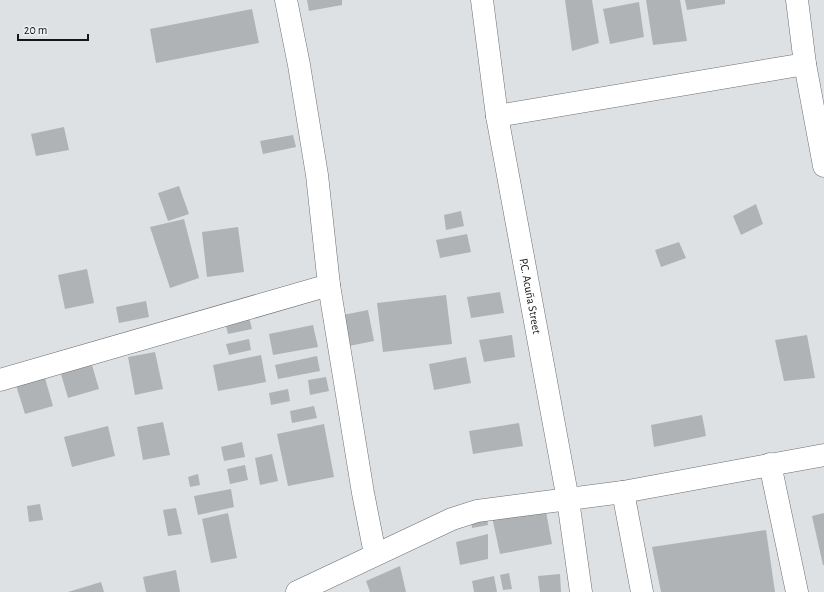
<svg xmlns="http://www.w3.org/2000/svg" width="824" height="592" font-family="'Alegreya Sans',sans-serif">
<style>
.building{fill:#b0b3b6}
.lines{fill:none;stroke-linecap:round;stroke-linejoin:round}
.minor-casing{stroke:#6b6e70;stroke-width:23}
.minor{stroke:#fff;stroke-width:22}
.labels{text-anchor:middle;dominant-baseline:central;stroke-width:4;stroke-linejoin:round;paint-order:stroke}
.street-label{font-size:12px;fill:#151617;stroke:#ebeff2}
</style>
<rect width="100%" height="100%" fill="#dee1e4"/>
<g class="building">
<path d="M307 0H342V5L309 11Z"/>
<path d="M565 0H592L599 43 572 51Z"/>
<path d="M646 0H680L687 41 653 45Z"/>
<path d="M685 0H725V4L687 10Z"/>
<path d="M639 2 644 37 610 44 603 9Z"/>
<path d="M252 9 259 43 156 63 150 29Z"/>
<path d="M64 127 69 150 36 156 31 134Z"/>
<path d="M293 135 296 147 263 154 260 141Z"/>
<path d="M179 186 189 214 168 221 158 193Z"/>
<path d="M756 204 763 224 741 235 733 216Z"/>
<path d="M461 211 464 226 446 230 444 215Z"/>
<path d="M184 219 199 278 170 288 150 227Z"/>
<path d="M238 227 244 272 207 277 202 232Z"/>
<path d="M467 234 471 252 440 258 436 240Z"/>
<path d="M679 242 686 258 661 267 655 250Z"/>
<path d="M87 269 94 303 65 309 58 275Z"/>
<path d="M500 292 504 313 471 318 467 297Z"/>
<path d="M446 295 452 344 383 352 377 303Z"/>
<path d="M146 301 149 317 119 323 116 307Z"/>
<path d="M368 310 374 341 344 347 338 316Z"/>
<path d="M249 317 252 329 228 334 225 322Z"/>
<path d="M313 325 318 347 273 355 269 334Z"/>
<path d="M512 335 515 357 484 362 479 340Z"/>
<path d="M807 335 815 378 784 381 775 340Z"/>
<path d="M249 339 251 350 229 355 226 344Z"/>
<path d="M155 352 163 389 135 395 128 357Z"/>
<path d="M261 355 266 382 218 391 213 365Z"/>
<path d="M317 356 320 371 278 379 275 365Z"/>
<path d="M466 357 471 383 434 390 429 364Z"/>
<path d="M92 365 99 389 68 398 61 374Z"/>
<path d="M43 371 53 406 25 414 14 379Z"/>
<path d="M326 377 329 391 310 395 308 380Z"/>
<path d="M288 389 290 401 271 405 269 393Z"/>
<path d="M314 406 317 418 292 423 290 411Z"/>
<path d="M702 415 706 436 654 447 651 425Z"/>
<path d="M163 422 170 455 143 460 137 427Z"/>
<path d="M519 423 523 446 473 454 469 431Z"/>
<path d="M324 424 334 477 288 486 277 434Z"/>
<path d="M108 426 115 456 72 467 64 437Z"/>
<path d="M242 442 245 457 224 461 221 447Z"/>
<path d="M272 454 278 481 260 485 255 458Z"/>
<path d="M245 465 248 480 230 484 227 469Z"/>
<path d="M198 474 200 485 190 487 188 477Z"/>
<path d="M231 489 234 507 198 515 194 496Z"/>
<path d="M40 504 43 520 29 522 27 506Z"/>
<path d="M545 506 552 544 500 554 492 517Z"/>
<path d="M176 508 182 534 168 536 163 510Z"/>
<path d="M228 513 237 558 211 563 202 519Z"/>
<path d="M824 513V565H823L812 516Z"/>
<path d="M487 517 488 525 472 528 471 520Z"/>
<path d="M766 530 775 592H661L652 547Z"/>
<path d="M488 534V559L460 565 456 542Z"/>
<path d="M400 566 406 592H370L366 581Z"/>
<path d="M176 570 180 592H146L143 577Z"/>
<path d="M509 573 512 589 503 590 500 575Z"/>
<path d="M560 574 561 592H540L538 576Z"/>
<path d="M494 576 497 592H474L472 581Z"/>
<path d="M101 582 104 592H68Z"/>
</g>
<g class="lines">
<defs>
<g id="minor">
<path d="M286 0 299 65 317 175 329 285 363 493 375 554"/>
<path id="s1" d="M482 0 497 116 568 500 581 592"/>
<path d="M797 0 805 64 824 166"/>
<path d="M497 116 805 64"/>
<path d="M0 380 329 285"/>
<path d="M770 464 797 592"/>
<path d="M623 492 642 592"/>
<path d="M297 592 452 519 477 511 623 492 824 455"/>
</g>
</defs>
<use href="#minor" class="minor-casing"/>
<use href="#minor" class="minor"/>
</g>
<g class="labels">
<g class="street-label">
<text stroke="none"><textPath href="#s1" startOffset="300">P.C. Acuña Street</textPath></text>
</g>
</g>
<path d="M18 34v6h70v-6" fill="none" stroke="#151617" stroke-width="2"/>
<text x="24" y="34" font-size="12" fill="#151617" stroke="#ebeff2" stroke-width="3" paint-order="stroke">20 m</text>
</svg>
